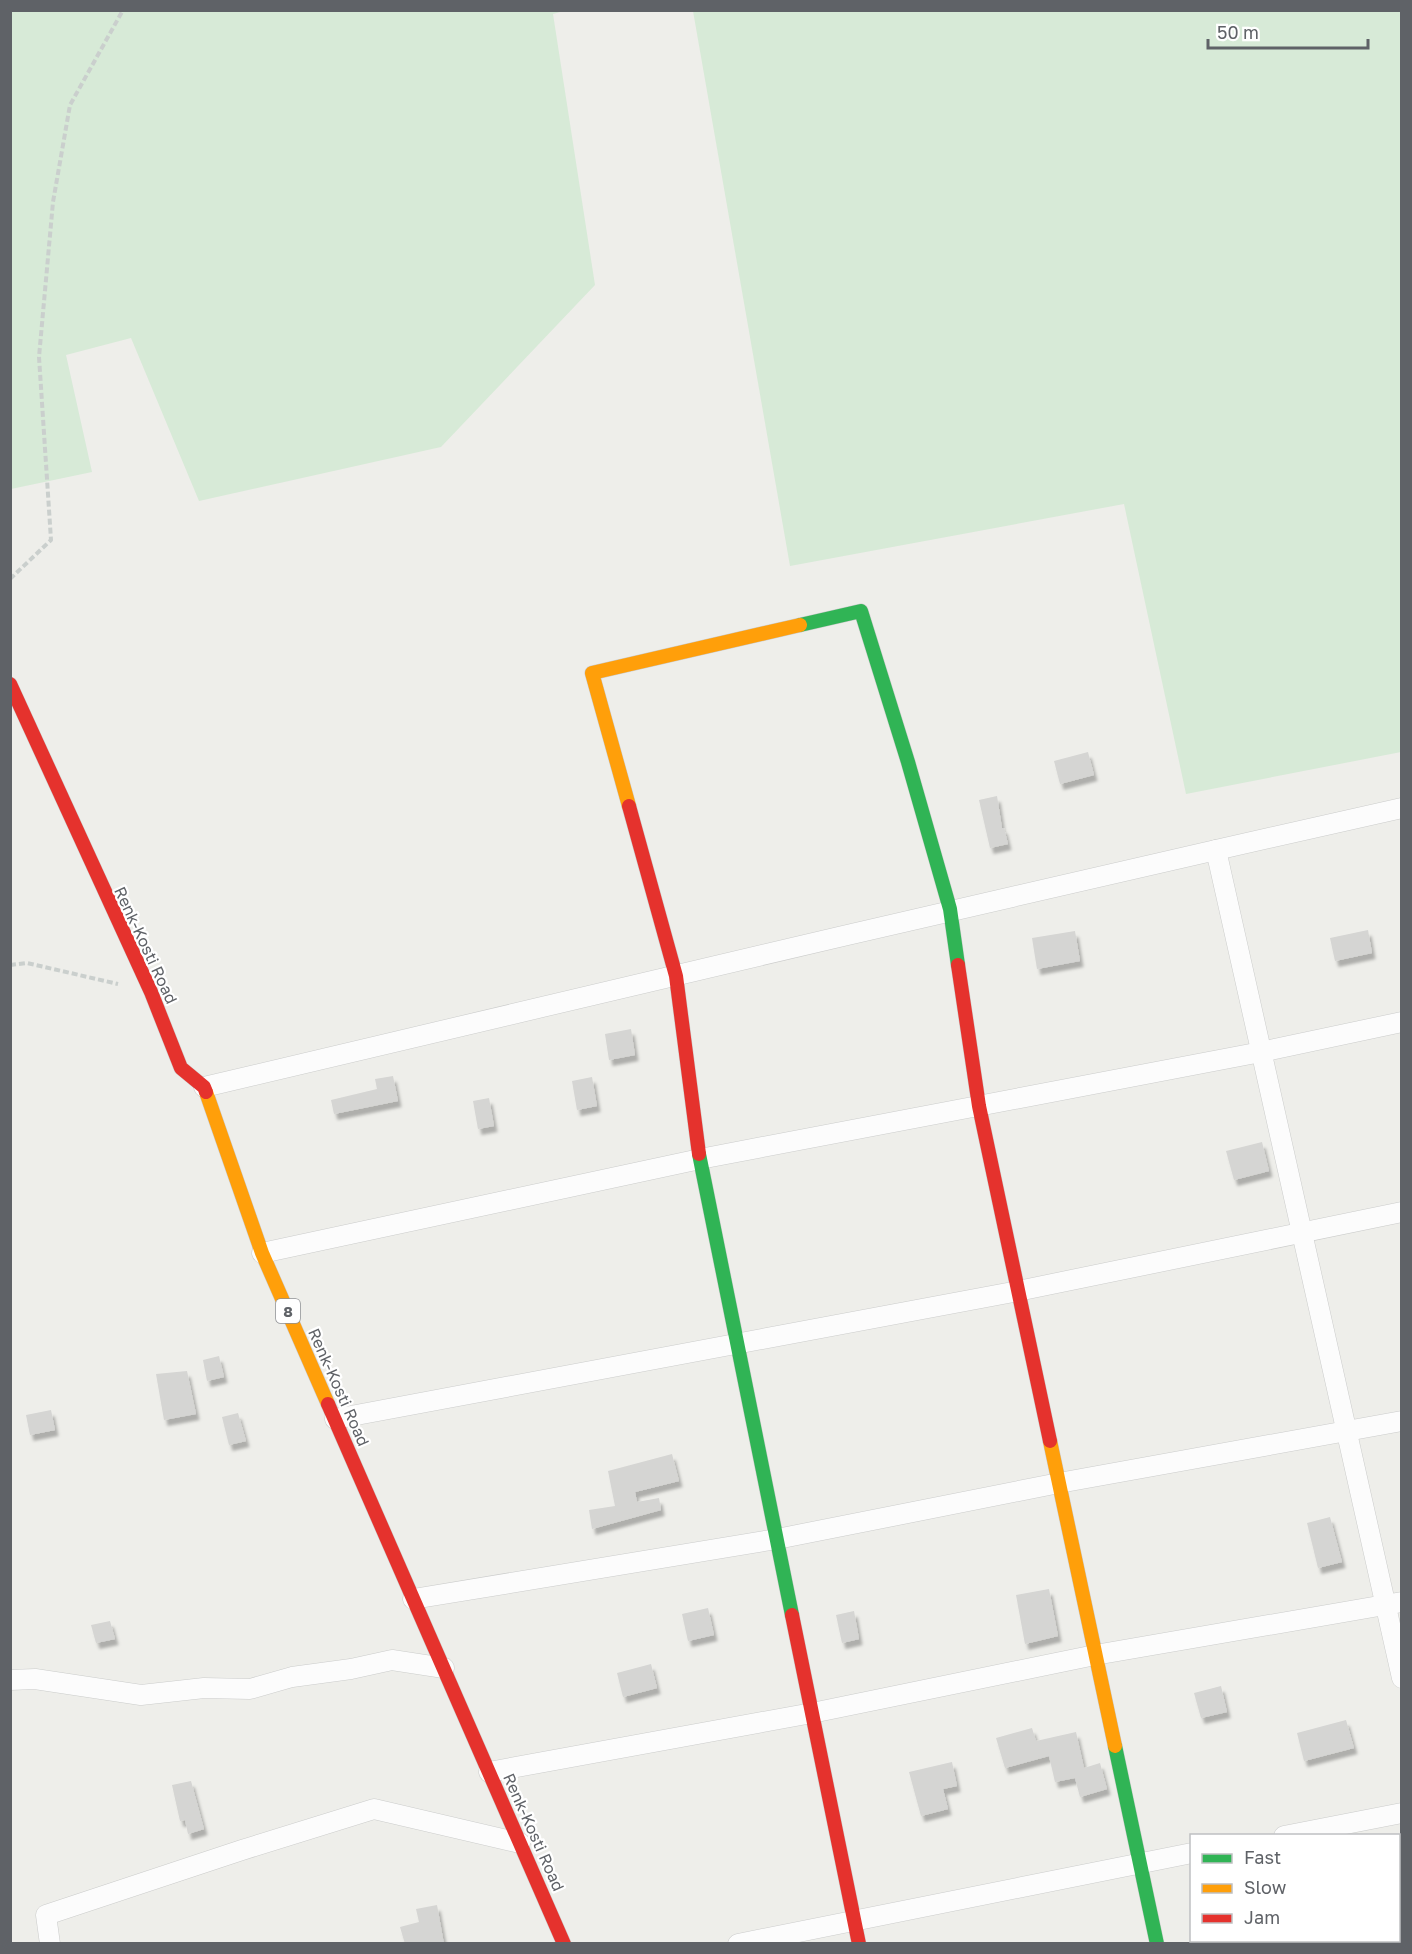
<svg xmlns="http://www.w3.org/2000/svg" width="1412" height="1954" font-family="'Golos Text',sans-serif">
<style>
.green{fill:#d7ead7}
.building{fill:#d5d5d3;filter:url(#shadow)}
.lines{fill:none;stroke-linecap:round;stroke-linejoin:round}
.street-casing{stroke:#cbcccb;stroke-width:21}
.fast-casing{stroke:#cacaca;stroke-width:15}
.slow-casing{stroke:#cacaca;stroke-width:15}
.jam-casing{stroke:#cacaca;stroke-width:15}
.path{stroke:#cacfcd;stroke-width:4;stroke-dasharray:6 3;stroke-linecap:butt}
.street{stroke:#fcfcfc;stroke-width:20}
.fast{stroke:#30b455;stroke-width:14}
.slow{stroke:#ff9f0a;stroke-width:14}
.jam{stroke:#e5322d;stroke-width:14}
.labels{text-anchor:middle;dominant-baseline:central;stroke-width:4.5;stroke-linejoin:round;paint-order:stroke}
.shield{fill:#fff;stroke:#8f9195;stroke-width:1.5}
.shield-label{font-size:15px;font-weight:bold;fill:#5f6267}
.street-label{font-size:16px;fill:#5f6267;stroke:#fff}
</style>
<defs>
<filter id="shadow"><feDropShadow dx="3.5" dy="6" stdDeviation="1.5" flood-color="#0004"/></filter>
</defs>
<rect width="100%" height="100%" fill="#eeeeea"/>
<g class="green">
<path d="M10 11H564L553 14 595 285 441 447 199 501 131 338 66 355 92 472 11 489Z"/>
<path d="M693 11H1401V752L1186 794 1124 504 790 566Z"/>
</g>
<g class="building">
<path d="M1088 752 1094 775 1060 784 1054 761Z"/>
<path d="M997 796 1002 828H1004L1008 844 990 848 979 800Z"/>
<path d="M1368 930 1372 953 1335 961 1330 938Z"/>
<path d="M1075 931 1080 961 1037 969 1032 938Z"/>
<path d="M631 1029 635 1055 609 1060 605 1034Z"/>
<path d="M393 1076 398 1101 334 1114 331 1100 377 1089 375 1079Z"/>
<path d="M592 1077 597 1106 577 1110 572 1081Z"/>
<path d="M489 1098 494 1126 478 1129 473 1101Z"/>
<path d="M1262 1142 1269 1171 1234 1180 1226 1151Z"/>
<path d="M219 1356 224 1377 207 1381 203 1360Z"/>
<path d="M187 1371 196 1414 164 1420 156 1374Z"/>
<path d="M51 1410 55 1430 30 1435 26 1415Z"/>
<path d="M238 1413 246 1441 229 1445 222 1417Z"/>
<path d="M672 1454 679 1481 635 1492 637 1502 659 1498 661 1510 592 1529 589 1510 615 1506 608 1471Z"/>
<path d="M1330 1517 1342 1562 1318 1568 1307 1523Z"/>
<path d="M1049 1589 1058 1636 1025 1644 1016 1595Z"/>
<path d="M708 1608 714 1635 688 1641 682 1614Z"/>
<path d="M854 1611 859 1639 842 1643 836 1615Z"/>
<path d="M110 1621 115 1639 96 1643 91 1625Z"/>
<path d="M651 1664 657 1688 623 1697 617 1673Z"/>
<path d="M1221 1686 1227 1712 1201 1718 1194 1693Z"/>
<path d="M1346 1720 1354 1748 1304 1761 1297 1733Z"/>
<path d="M1032 1728 1036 1741 1076 1732 1084 1768 1100 1763 1107 1789 1080 1797 1075 1778 1055 1782 1049 1756 1005 1768 996 1738Z"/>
<path d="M952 1762 957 1786 943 1789 948 1809 921 1816 909 1772Z"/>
<path d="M191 1781 204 1829 188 1834 185 1820 180 1821 172 1785Z"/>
<path d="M437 1905 444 1944H405L400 1927 419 1922 416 1909Z"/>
</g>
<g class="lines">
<defs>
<g id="street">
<path d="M1216 850 1402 808"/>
<path d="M204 1087C541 1008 878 926 1216 850L1402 1678"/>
<path d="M262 1253 700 1159 1261 1052 1402 1022"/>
<path d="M335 1419 1018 1291 1402 1212"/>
<path d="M413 1599 777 1539 1059 1483 1402 1421"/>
<path d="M10 1680 35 1679 141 1695 204 1688 250 1689 292 1677 351 1669 392 1660 444 1668"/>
<path d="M489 1772 812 1713 1095 1655 1402 1602"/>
<path d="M1284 1836 1402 1813"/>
<path d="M50 1944 46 1915 242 1850 374 1809 520 1843"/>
<path d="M738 1944 1192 1853"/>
</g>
<g id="fast">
<path d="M800 625 861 611 908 762 950 909 958 965"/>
<path d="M699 1154 792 1615"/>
<path d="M1115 1746 1157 1944"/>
</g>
<g id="slow">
<path d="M629 806 592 673 800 625"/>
<path d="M206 1092 262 1253 328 1404"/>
<path d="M1050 1441 1115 1746"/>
</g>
<g id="jam">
<path d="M10 684 151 992 181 1068 204 1087 206 1092"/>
<path d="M629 806 676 976 699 1154"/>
<path d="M958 965 979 1106 1050 1441"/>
<path d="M328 1404 564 1944"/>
<path d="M792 1615 859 1944"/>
</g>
</defs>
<use href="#street" class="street-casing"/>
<use href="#fast" class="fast-casing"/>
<use href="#slow" class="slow-casing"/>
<use href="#jam" class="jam-casing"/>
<g class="path">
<path d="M10 579 51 540 39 357 53 202 70 105 123 10"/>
<path d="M10 965 27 963 118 984"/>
</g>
<use href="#street" class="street"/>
<use href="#fast" class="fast"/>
<use href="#slow" class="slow"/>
<use href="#jam" class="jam"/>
</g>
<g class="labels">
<rect class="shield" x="276" y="1299" width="24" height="24" rx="4.5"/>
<g class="shield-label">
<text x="288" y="1311">8</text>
</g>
<g class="street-label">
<text transform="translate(146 945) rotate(65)">Renk-Kosti Road</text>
<text transform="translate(339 1387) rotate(66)">Renk-Kosti Road</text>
<text transform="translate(534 1832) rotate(66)">Renk-Kosti Road</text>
</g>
</g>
<rect width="1412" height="1954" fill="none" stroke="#5f6267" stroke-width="24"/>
<rect x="1190" y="1834" width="210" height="108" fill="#ffffff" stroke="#bfc0c2" stroke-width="1.5"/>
<rect x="1202" y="1854" width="30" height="9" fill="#30b455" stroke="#bfc0c2" stroke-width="1.5"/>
<text x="1244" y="1864" font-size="18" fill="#5f6267">Fast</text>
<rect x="1202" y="1884" width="30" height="9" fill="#ff9f0a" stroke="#bfc0c2" stroke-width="1.5"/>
<text x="1244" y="1894" font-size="18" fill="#5f6267">Slow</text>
<rect x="1202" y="1914" width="30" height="9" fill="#e5322d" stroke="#bfc0c2" stroke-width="1.5"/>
<text x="1244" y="1924" font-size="18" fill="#5f6267">Jam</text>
<path d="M1208 39v9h160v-9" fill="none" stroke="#5f6267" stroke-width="3"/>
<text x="1217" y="39" font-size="18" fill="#5f6267" stroke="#ffffff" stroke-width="4.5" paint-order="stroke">50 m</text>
</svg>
